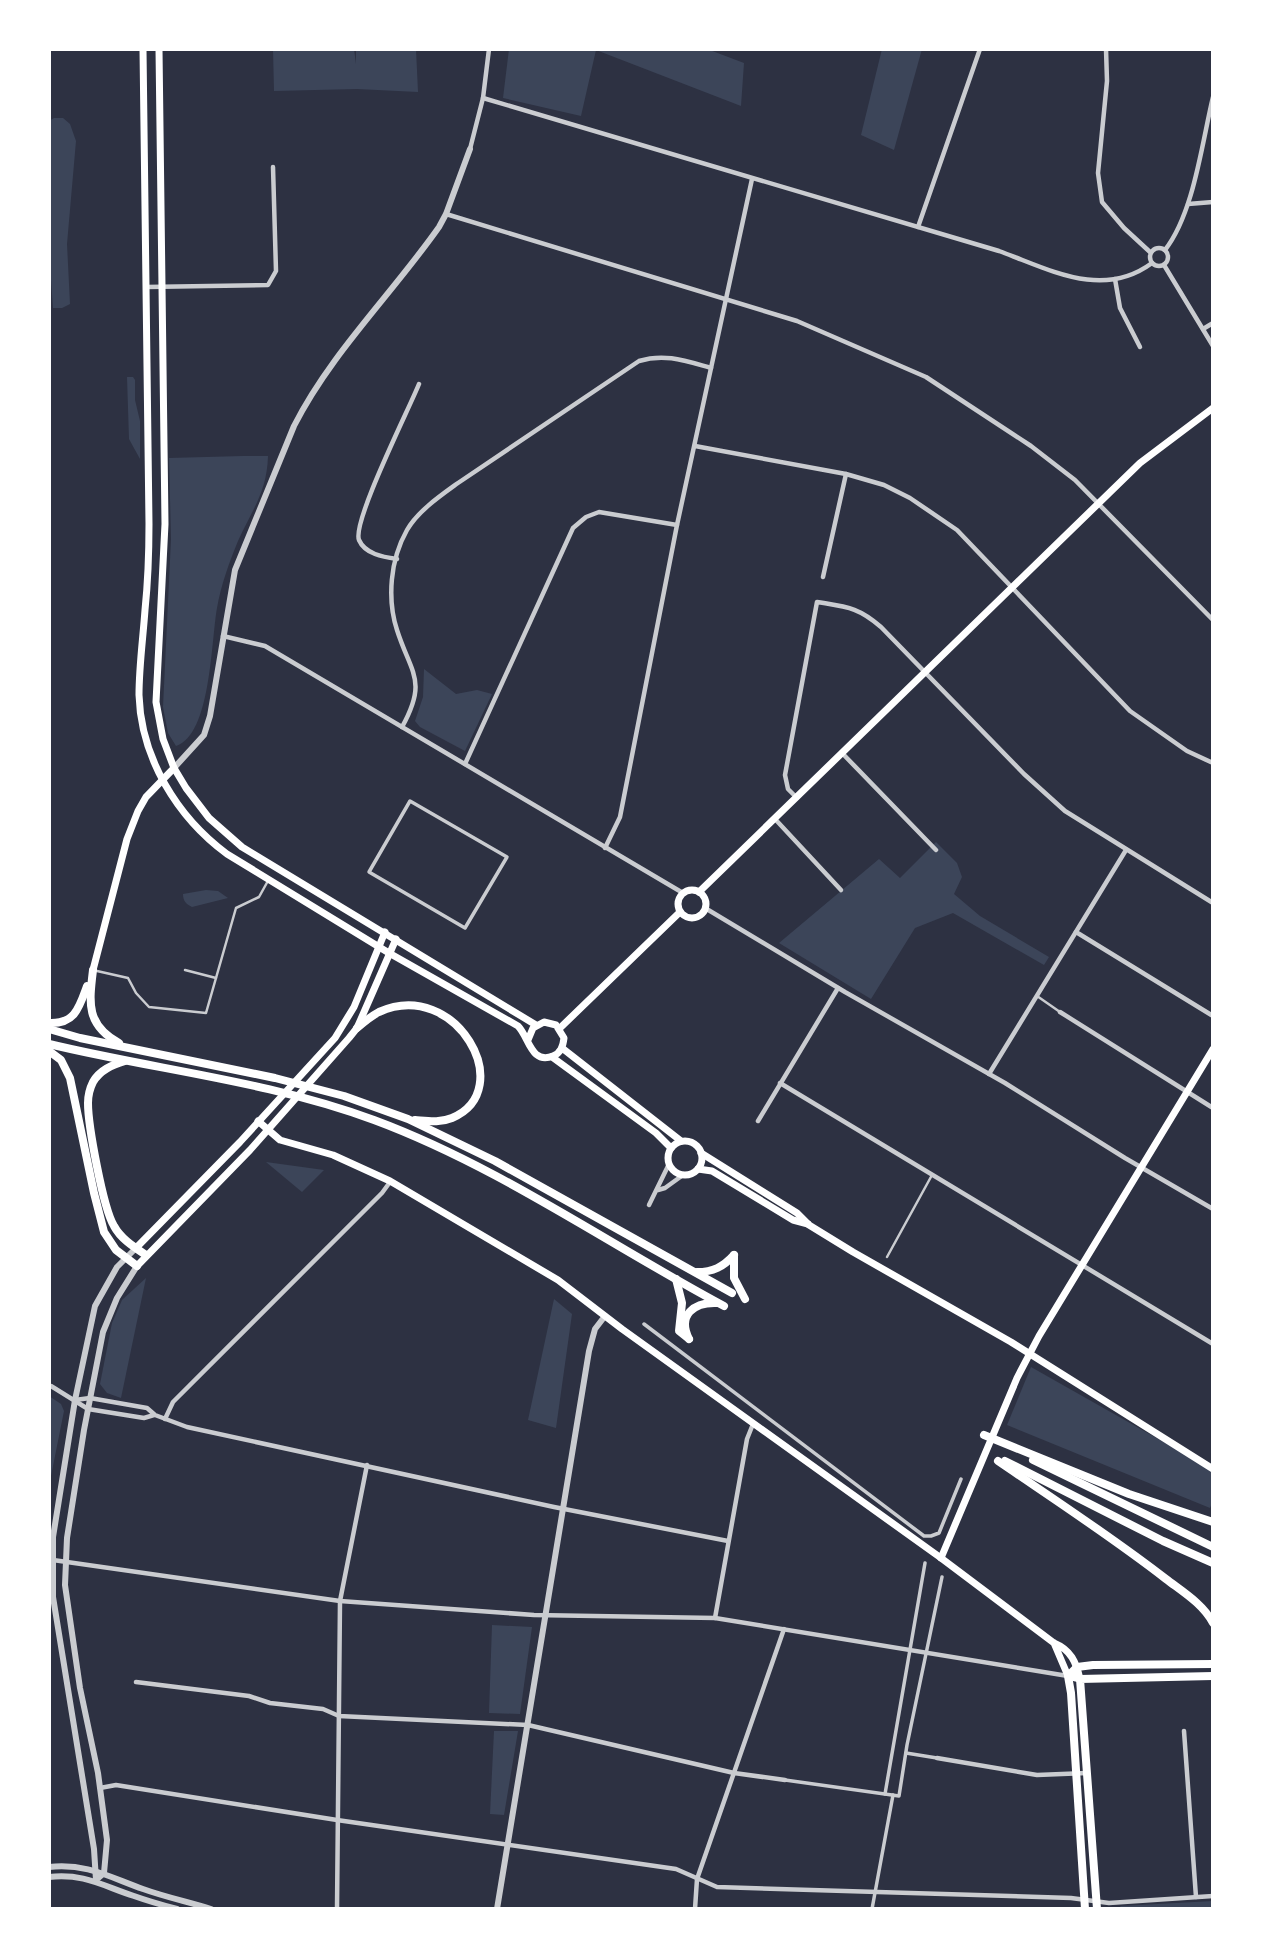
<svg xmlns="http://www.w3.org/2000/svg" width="1262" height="1958" font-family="'Titillium Web',sans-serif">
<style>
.green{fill:#3c4559}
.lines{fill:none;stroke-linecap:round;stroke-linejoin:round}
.service{stroke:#caccd0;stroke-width:2.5}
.pedestrian{stroke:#caccd0;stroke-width:3.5}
.minor{stroke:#caccd0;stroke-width:4.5}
.tertiary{stroke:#caccd0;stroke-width:6}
.secondary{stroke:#fff;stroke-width:7}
.primary{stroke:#fff;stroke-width:8}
.trunk{stroke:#fff;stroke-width:8}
</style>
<rect width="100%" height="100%" fill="#2d3142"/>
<g class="green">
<path d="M273 49H354L356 64V49H416L418 92 357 89 274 91Z"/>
<path d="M509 49H707L744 63 741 106 596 50 581 116 503 98Z"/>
<path d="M882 49H922L894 150 861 135Z"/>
<path d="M54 118H63L70 124 76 141 67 244 70 304 62 308H53L49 252V121Z"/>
<path d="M127 377H133L135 380V400L140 421V459L129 439Z"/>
<path d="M243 456H268C267 492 252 510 238 541 229 563 221 585 217 608 211 641 211 735 176 746L168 733 163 707 171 539 169 458Z"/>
<path d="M424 669 456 694 477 690 492 694 465 751 420 727 415 721 423 697Z"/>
<path d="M936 842 957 863 962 877 954 894 980 916 1049 957 1044 965 953 913 915 928 871 999 779 943 879 859 900 878Z"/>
<path d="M206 890 218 891 228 898 192 907C186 904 183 901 183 894Z"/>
<path d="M266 1162 324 1170 302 1192Z"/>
<path d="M146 1278 121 1398 107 1393 100 1384 112 1323 122 1300Z"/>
<path d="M554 1299 572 1314 556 1428 528 1420Z"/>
<path d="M1031 1367 1213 1470V1500L1210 1508 1007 1425Z"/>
<path d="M49 1396 61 1404 64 1411 49 1486Z"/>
<path d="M492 1625 532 1627 520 1714 489 1713Z"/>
<path d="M494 1731H518L504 1815 490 1814Z"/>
<path d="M1213 1901V1909H1122L1120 1906Z"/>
</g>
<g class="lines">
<g class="service">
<path d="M185 970 216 978"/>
<path d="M97 971 128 978 136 993 149 1007 206 1013 236 908 259 897 269 879"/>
<path d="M1037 996 1060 1012"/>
<path d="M887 1257 932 1175"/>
</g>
<g class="pedestrian">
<path d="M410 801 507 857 465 928 369 872Z"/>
<path d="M644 1324 924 1536H931L939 1533 961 1479"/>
<path d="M906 1753 937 1758"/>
<path d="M785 1780 899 1796 907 1745 942 1577"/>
<path d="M885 1794 925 1563"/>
<path d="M872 1909 893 1795"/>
</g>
<g class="minor">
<path d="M1106 49 1107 81 1098 173 1102 202 1124 228 1150 252"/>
<path d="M483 98 999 251C1049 269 1102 300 1152 263"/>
<path d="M470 149 483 98 489 49"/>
<path d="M1188 204 1213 202"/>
<path d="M446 214 797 321 926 377 1031 446 1075 480 1213 620"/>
<path d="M918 227 980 49"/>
<circle cx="1159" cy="257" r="9"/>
<path d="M1165 250C1194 213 1202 142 1213 97"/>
<path d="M1164 265 1213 346"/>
<path d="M1115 279 1120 308 1140 347"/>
<path d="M146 287 268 285 276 271 273 167"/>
<path d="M1203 329 1213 323"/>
<path d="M695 446 846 474 884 485 910 498 957 530 1130 711 1187 751 1213 763"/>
<path d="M397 559C383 557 365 554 359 540 352 522 409 409 419 384"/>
<path d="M823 577 846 474"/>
<path d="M223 636 265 646 683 893"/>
<path d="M402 727C428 680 411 674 397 630 387 599 390 560 407 530 418 511 440 496 458 483L639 361C665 353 686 361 711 368"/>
<path d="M842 753 936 850"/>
<path d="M465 764 573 528 586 517 599 512 677 525"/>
<path d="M797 798 788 789 785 775 817 602C847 607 858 607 881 627L1024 774 1065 811 1213 903"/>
<path d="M775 819 841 890"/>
<path d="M605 848 620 817 677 525 752 179"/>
<path d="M705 908 845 992 1005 1083 1125 1158 1213 1209"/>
<path d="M1076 932 1213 1016"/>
<path d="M1060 1012 1213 1108"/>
<path d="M989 1074 1126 850"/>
<path d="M780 1083 1213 1344"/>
<path d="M758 1121 838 988"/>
<path d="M658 1190 665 1188 683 1175"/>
<path d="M649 1205 669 1164"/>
<path d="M51 1386 88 1409 144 1418 154 1415"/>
<path d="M75 1400 90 1398 147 1408 155 1415 187 1427 554 1507 728 1541"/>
<path d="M165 1419 173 1402 382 1193 390 1182"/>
<path d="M53 1560 340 1601 534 1615 715 1618 1068 1676"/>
<path d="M715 1618 747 1439 753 1424"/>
<path d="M136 1682 249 1696 270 1703 323 1709 339 1716 528 1725 734 1773 785 1780"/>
<path d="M1184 1731 1196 1897"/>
<path d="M937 1758 1037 1775 1087 1773"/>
<path d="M100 1788 116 1785 337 1820 676 1869 717 1887 1071 1898 1109 1903 1213 1896"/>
<path d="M337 1909 340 1601 367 1465"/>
<path d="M695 1909 697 1879 784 1629"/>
</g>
<g class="tertiary">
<path d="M174 768 204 735 210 716 235 570 294 426C331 353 392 294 439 227L446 214 470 149"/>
<path d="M49 1867C87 1863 109 1877 143 1889 165 1897 189 1902 211 1909"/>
<path d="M49 1877C84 1873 103 1886 134 1896 148 1901 162 1905 177 1909"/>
<path d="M96 1880 94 1849 53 1597V1537L75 1400 95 1306 117 1267 136 1248"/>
<path d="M96 1880 104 1873 107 1840 98 1773 80 1688 65 1585 67 1538 84 1430 103 1332 117 1298 137 1266"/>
<path d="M497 1909 589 1351 595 1329 605 1316"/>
</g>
<g class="secondary">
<path d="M143 49 149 524C149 553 148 581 145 610 143 638 139 667 139 695 141 758 177 817 227 854L389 953 518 1026C529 1037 531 1065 553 1056 561 1053 563 1046 564 1038L556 1025 544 1022 533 1028 528 1040"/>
<path d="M159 49 165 524 156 702 163 739 174 768 186 788 209 818 242 847 536 1025"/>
<circle cx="692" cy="904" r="14"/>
<path d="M699 892 1140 463 1213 408"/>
<path d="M93 970 127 839 138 811 146 797 174 768"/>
<path d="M560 1028 680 912"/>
<path d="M562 1048 681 1141"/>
<path d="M552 1057 656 1133 671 1148"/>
<path d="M258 1121 280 1140 333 1155 390 1181 558 1280 622 1329 941 1558 1054 1643C1071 1650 1076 1662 1080 1679L1068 1676 1054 1643"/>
<circle cx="685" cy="1158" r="17"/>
<path d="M701 1153 797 1213 809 1225 853 1252 1011 1342 1213 1469"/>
<path d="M698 1169 712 1171 793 1220 808 1224"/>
<path d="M136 1248 240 1142 335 1038 354 1007 385 932"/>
<path d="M137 1266 250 1150 349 1038 357 1028 396 939"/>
<path d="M941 1558 1017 1378 1039 1336 1213 1049"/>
</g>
<g class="primary">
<path d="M1085 1909 1071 1693 1068 1676 1077 1667 1093 1665 1213 1664"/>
<path d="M1097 1909 1080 1679 1213 1676"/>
</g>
<g class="trunk">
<path d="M93 970C89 1003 86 1025 119 1043"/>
<path d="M49 1023C75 1024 79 1008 87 986"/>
<path d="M357 1028C364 1022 371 1016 379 1012 456 977 519 1090 452 1118 440 1123 428 1121 415 1120"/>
<path d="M49 1029 80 1038 275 1078 344 1096 408 1119 495 1161 732 1293"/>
<path d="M49 1044C157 1070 269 1081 374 1120 498 1166 608 1244 724 1306"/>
<path d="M49 1051 61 1060 70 1078 94 1193 104 1232 116 1250 137 1266"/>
<path d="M125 1061C112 1065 100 1070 93 1082 90 1088 88 1096 88 1103 88 1125 103 1208 114 1226 121 1239 134 1247 146 1255"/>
<path d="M734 1255V1278L745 1299"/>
<path d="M697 1272C713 1272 723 1267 734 1255"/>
<path d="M676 1279 682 1303 679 1331 689 1339"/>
<path d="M689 1339C677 1315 694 1302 717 1303"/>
<path d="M984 1435 1129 1494 1213 1522"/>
<path d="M1033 1460 1213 1547"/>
<path d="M998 1461C1055 1500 1112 1537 1166 1579 1183 1592 1203 1604 1213 1623"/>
<path d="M1005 1461 1163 1541 1213 1563"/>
</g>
</g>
<rect width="1262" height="1958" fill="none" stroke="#ffffff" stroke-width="102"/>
</svg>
